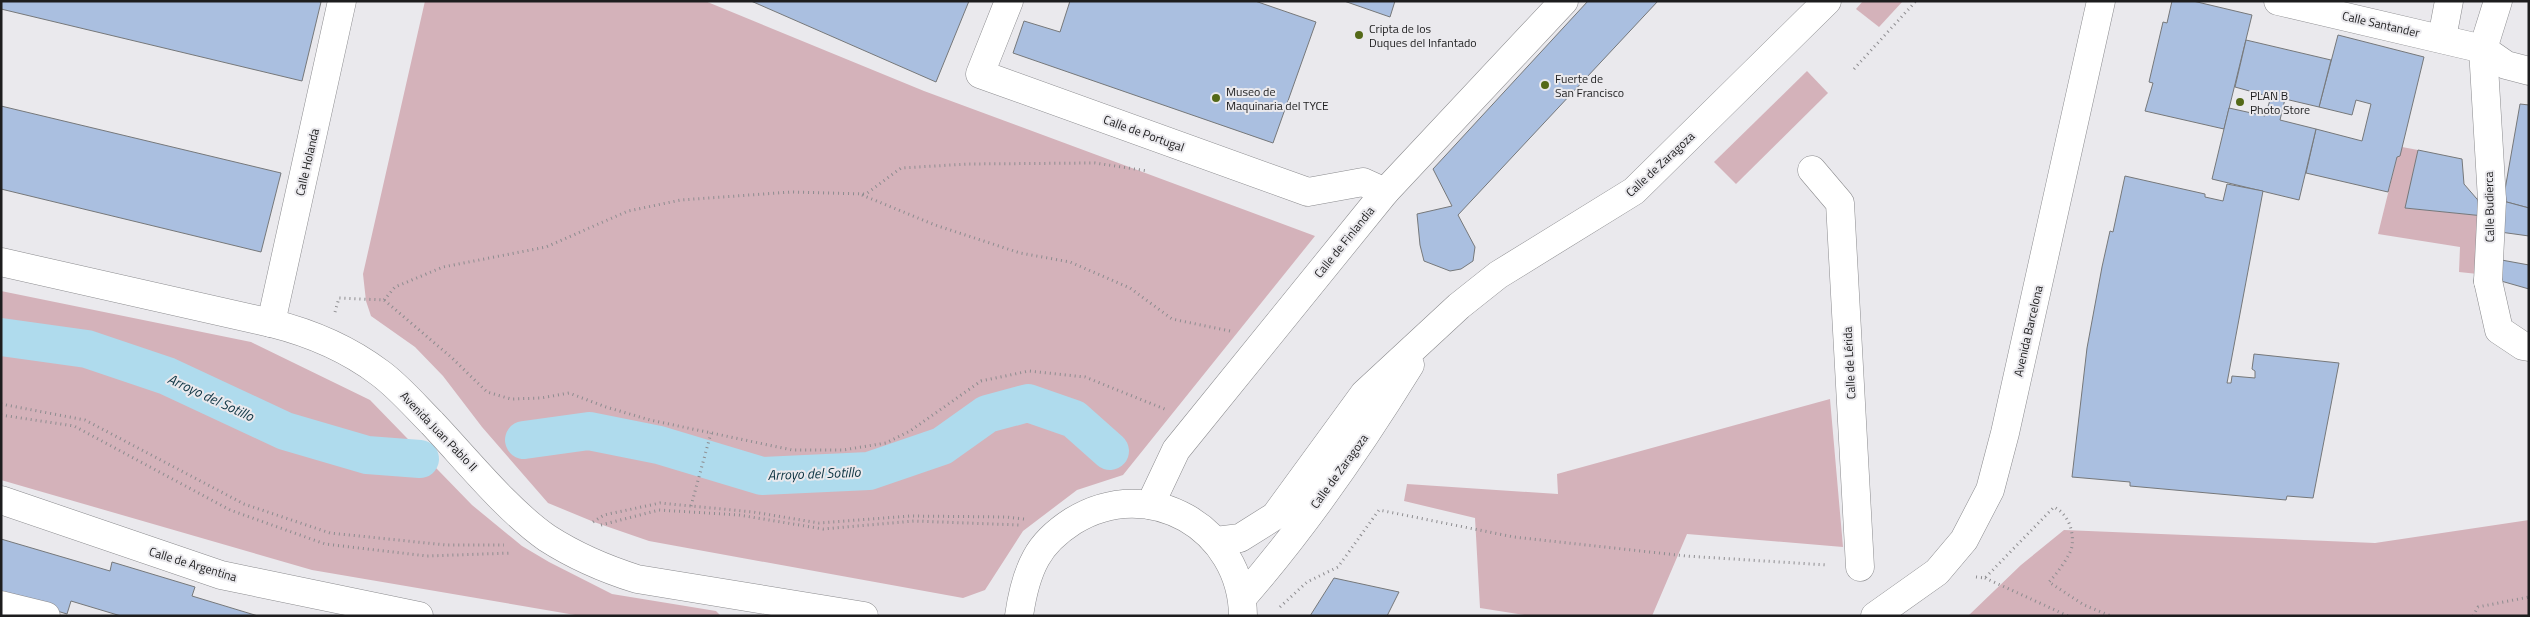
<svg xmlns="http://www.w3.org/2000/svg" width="2530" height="617" font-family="'Titillium Web',sans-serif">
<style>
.green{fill:#d4b2ba}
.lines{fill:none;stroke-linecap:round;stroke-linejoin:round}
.canal{stroke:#afdbed;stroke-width:38}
.building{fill:#aabfe0;stroke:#76787a}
.pedestrian-casing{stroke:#8b8b8e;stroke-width:29}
.minor-casing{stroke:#8b8b8e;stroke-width:29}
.tertiary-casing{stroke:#8b8b8e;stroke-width:29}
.path{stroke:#8d8c8f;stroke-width:3;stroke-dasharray:1 4;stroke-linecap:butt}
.pedestrian{stroke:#fff;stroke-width:28}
.minor{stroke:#fff;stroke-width:28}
.tertiary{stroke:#fff;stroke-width:28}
.poi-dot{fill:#546918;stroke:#eae9ed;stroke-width:2}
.labels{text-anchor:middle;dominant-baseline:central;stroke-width:4;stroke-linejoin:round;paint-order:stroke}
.street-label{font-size:12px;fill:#1d1d1e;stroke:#eae9ed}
.poi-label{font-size:12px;fill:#1d1d1e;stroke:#eae9ed;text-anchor:start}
.water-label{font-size:14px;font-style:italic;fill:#0c3341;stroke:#eae9ed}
</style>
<rect width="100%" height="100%" fill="#eae9ed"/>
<g class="green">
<path d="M425 1H705L924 91 1315 236 1123 475 1077 490 1023 531 985 590 963 598 649 541 594 522 548 503 482 427 443 376 415 347 371 316 366 301 363 274Z"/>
<path d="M1863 1H1903L1879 27 1856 9Z"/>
<path d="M1807 71 1828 93 1736 184 1714 162Z"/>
<path d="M2402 147 2418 150 2406 208 2484 216 2478 274 2459 272 2460 247 2378 234 2397 157 2400 156Z"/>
<path d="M1 291 251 342 370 400 472 505 522 546 549 562 612 594 716 611 721 616H581L312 570 1 480Z"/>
<path d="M1830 399 1843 547 1687 534 1652 616H1530L1480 608 1475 518 1404 501 1407 484 1558 494 1557 474Z"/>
<path d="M2529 520V616H1968L2021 565 2064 530 2375 543Z"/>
</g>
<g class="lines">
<g class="canal">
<path d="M1 337 87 349 167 376 285 431 367 455 420 459"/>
<path d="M524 440 589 431 659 445 762 476 869 471 942 446 987 414 1028 403 1074 419 1110 451"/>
</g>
</g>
<g class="building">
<path d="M1 1H317L321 2 302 81 1 9Z"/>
<path d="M751 1H969L936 82Z"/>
<path d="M1070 1H1255L1316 22 1273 143 1013 53 1024 21 1060 32Z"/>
<path d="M1344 1H1395L1390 17Z"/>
<path d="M1588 1H1658L1458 215 1475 247 1473 261 1461 269 1450 271 1424 261 1420 245 1417 214 1452 206 1433 169Z"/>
<path d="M2172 1H2193L2252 15 2224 129 2145 111 2153 83 2149 82 2163 22 2167 23Z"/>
<path d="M2338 35 2424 57 2400 156 2397 157 2388 192 2306 173 2316 129 2362 141 2371 104 2356 100 2352 115 2319 107Z"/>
<path d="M2246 40 2331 60 2319 107 2285 99 2280 120 2316 129 2299 200 2212 179 2229 108 2265 116 2271 97 2235 87Z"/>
<path d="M2520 104 2529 105V208L2503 201Z"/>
<path d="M1 106 281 173 261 252 1 189Z"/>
<path d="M2418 150 2462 159 2464 184 2483 206 2484 216 2405 208Z"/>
<path d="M2125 176 2205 194V197L2223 201 2227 184 2263 191 2227 383H2231L2232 376 2255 378V371L2252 369 2254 354 2339 363 2313 498 2287 496 2286 500 2130 486V482L2072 477 2087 348 2102 267 2110 231 2113 232Z"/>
<path d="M2503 201 2529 208V236L2500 232Z"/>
<path d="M2496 259 2529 265V289L2494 279Z"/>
<path d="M1 539 110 571 112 562 195 587 192 596 258 616H121L71 601 67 614 1 594Z"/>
<path d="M1334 578 1399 592 1387 616H1310Z"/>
</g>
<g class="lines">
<defs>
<g id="pedestrian">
<path d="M2442 38 2449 1"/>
<path d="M2483 49 2498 1"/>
<path d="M1812 170 1840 203 1860 567"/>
<path d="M2488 281 2492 200"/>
<path d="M1 605 46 616"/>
</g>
<g id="minor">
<path d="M1009 1 980 74 1308 192 1363 182 1385 192"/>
<path d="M2278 1 2483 49 2506 65 2529 71"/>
<path d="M2483 49 2492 200"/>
<path d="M2488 281 2499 330 2523 346 2529 347"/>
<path d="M271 323 342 1"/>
<path d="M1150 505 1176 450 1385 192 1564 1"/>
<path d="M1875 616 1937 572 1964 540 1990 490 2005 433 2101 1"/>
</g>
<g id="tertiary">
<path d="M1 262 271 323C311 333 347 348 380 373 399 387 415 406 432 423 466 459 508 511 547 538 575 556 605 569 637 579L864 616"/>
<path d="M1 500 221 575 419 616"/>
<path d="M1216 541 1240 538 1275 516 1364 394 1459 306 1498 275 1634 191 1827 1"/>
<path d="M1243 597C1305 526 1360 446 1410 365"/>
<path d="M1019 616C1022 595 1026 576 1036 558 1044 543 1059 530 1073 521 1149 474 1242 528 1243 616"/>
</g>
</defs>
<use href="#pedestrian" class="pedestrian-casing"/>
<use href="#minor" class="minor-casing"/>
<use href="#tertiary" class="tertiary-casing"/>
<g class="path">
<path d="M1854 69 1916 1"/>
<path d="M862 195 935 225 1020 253 1070 262 1130 288 1172 319 1230 331"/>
<path d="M384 300 395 287 443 267 546 247 628 211 681 200 791 192 866 194 901 168 968 164 1095 163 1148 171"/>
<path d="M335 312 339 298 384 300 451 357 487 392 511 399 541 398 569 393 606 407 650 420 792 450H843L886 443 910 431 981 381 1029 371 1085 377 1167 410"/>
<path d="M1 404 85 420 244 504 330 533 446 545H504"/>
<path d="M1 415 74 426 230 510 325 544 427 556 512 553"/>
<path d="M691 506 711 433"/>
<path d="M593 522 604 515 660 503 753 512 819 523 910 516 1006 517 1024 519"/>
<path d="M601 525 659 510 739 515 823 529 914 521 1019 525"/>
<path d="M1976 577 1985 578 2054 507C2068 514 2074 530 2072 546 2071 555 2055 576 2049 582L2084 605 2111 616"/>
<path d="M1985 578 2068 616"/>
<path d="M1280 607 1307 582 1338 567 1379 510 1514 537 1686 556 1827 565"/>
<path d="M2473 616 2478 607 2529 597"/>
</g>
<use href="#pedestrian" class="pedestrian"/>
<use href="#minor" class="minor"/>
<use href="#tertiary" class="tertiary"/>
</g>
<g class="poi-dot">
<circle cx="1359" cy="35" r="5"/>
<circle cx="1545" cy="85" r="5"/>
<circle cx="1216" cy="98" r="5"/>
<circle cx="2240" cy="102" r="5"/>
</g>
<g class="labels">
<g class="street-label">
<text transform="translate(2381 24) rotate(13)">Calle Santander</text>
<text transform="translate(1144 133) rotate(20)">Calle de Portugal</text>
<text transform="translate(307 162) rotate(-77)">Calle Holanda</text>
<text transform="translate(1660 164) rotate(-43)">Calle de Zaragoza</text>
<text transform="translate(2489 207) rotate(-91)">Calle Budierca</text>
<text transform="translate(1344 242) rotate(-51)">Calle de Finlandia</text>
<text transform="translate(2028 331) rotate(-77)">Avenida Barcelona</text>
<text transform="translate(1849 363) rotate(-93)">Calle de Lérida</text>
<text transform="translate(439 431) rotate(46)">Avenida Juan Pablo II</text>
<text transform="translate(1339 471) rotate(-54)">Calle de Zaragoza</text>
<text transform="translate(193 564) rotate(17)">Calle de Argentina</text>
</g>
<g class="poi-label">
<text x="1369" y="28">Cripta de los<tspan x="1369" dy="14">Duques del Infantado</tspan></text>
<text x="1555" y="78">Fuerte de<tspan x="1555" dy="14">San Francisco</tspan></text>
<text x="1226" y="91">Museo de<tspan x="1226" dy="14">Maquinaria del TYCE</tspan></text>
<text x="2250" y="95">PLAN B<tspan x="2250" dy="14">Photo Store</tspan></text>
</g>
<g class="water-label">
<text transform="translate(211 397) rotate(25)">Arroyo del Sotillo</text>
<text transform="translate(814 473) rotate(-2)">Arroyo del Sotillo</text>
</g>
</g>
<rect width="2530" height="617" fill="none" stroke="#1d1d1e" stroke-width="5"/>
</svg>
